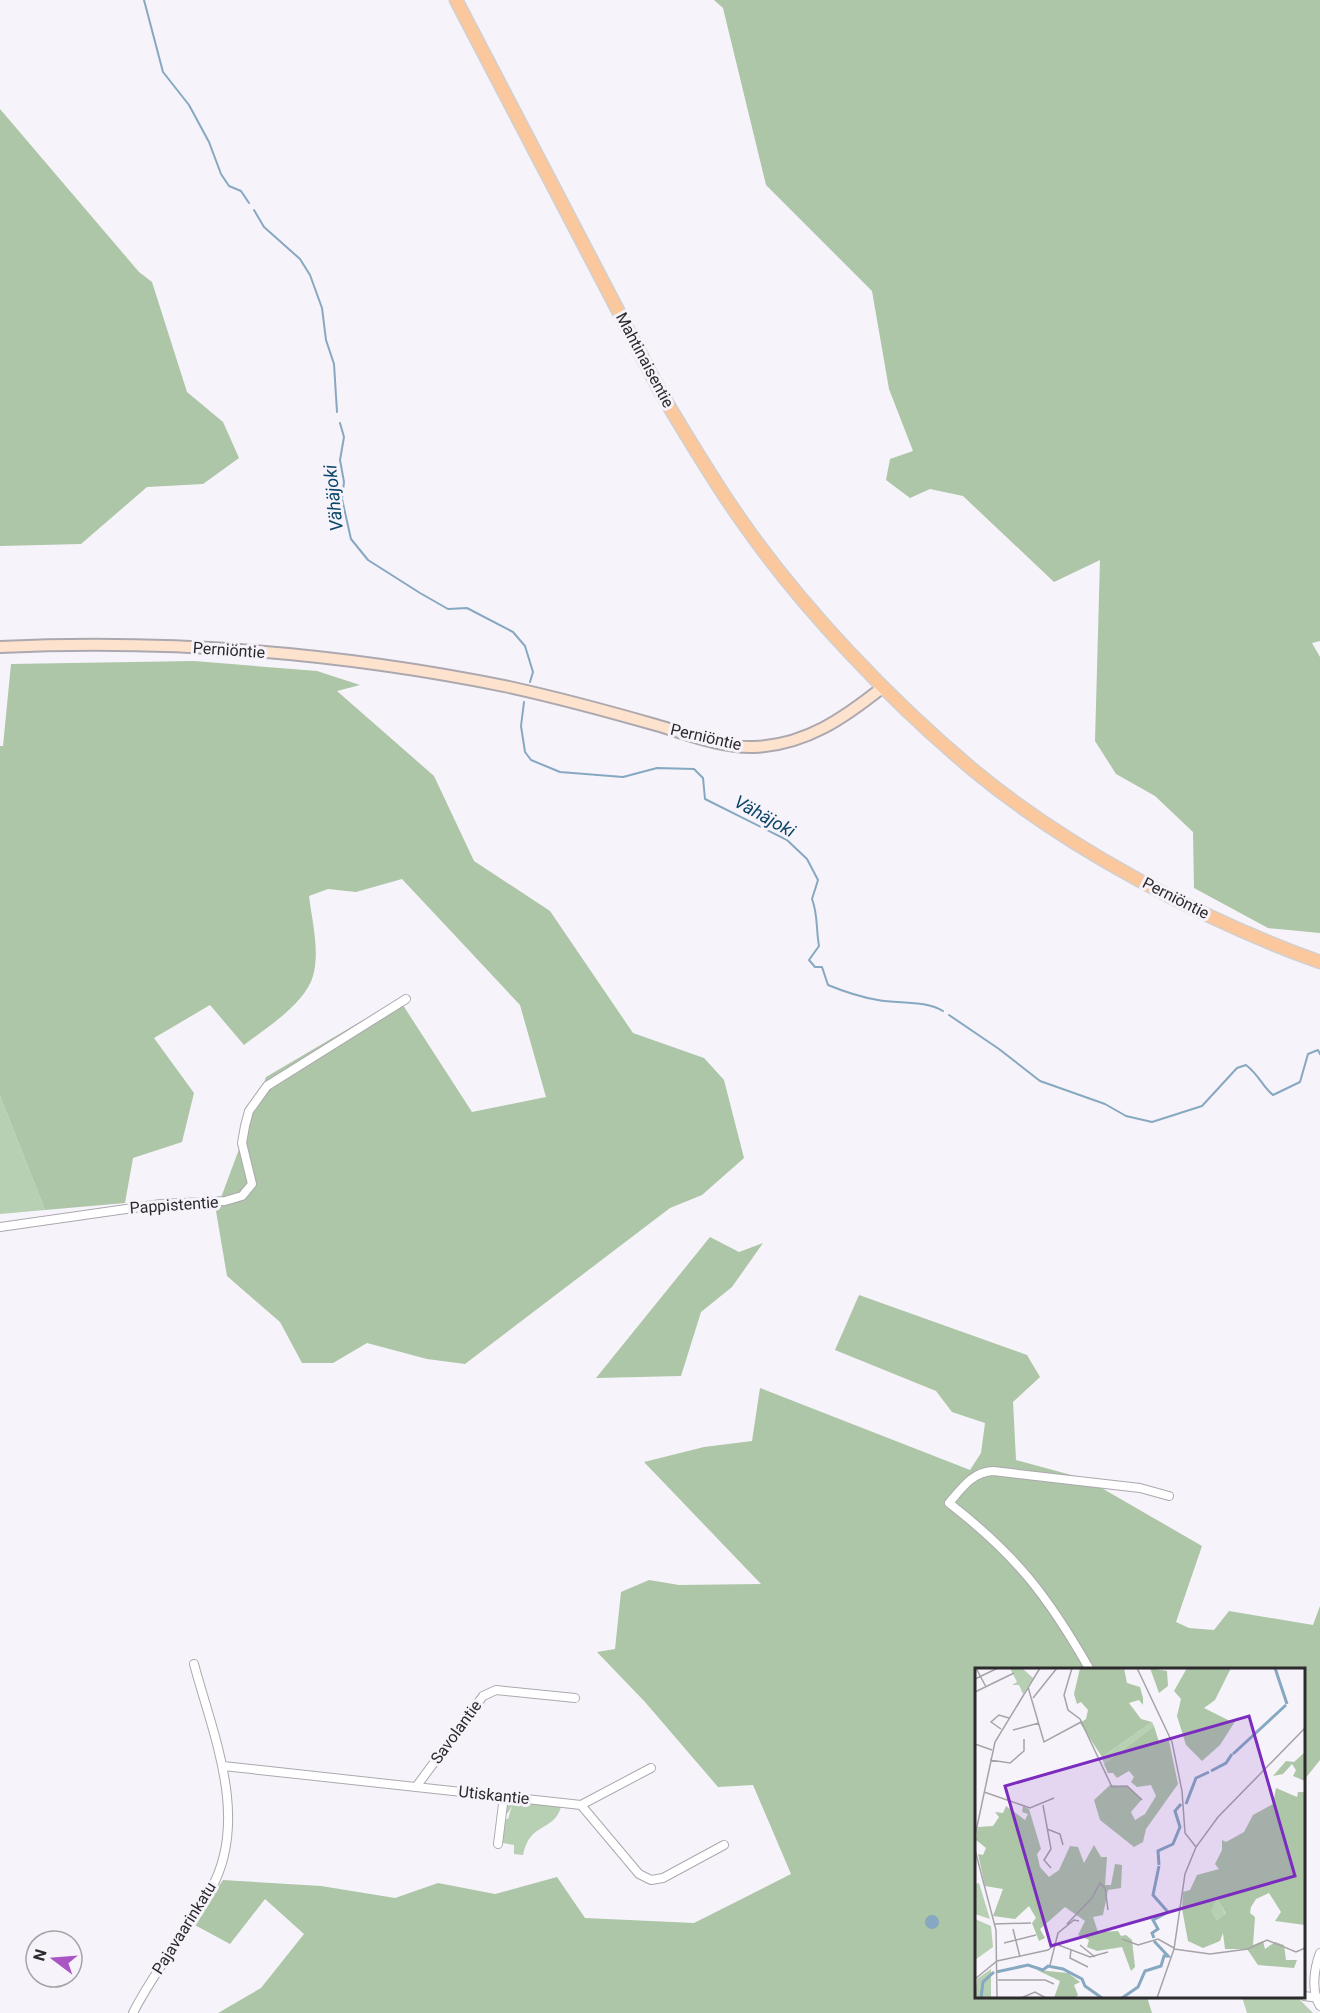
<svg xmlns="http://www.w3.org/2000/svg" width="1320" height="2013" font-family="Roboto,sans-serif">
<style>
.green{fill:#b7cfb2}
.forest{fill:#acc6a7}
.water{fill:#86a8c1}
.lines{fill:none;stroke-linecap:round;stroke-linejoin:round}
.stream{stroke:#86a8c1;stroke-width:2}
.minor-casing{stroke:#aca8af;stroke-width:10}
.secondary-casing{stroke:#aca8af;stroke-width:14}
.primary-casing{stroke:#d1d0d1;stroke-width:15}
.minor{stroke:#fff;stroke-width:8}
.secondary{stroke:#fde3ce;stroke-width:10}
.primary{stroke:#fbc79c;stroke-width:12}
.labels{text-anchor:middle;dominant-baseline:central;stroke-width:6;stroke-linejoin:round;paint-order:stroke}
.street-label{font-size:16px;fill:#2c2a2d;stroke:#f7f3fa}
.water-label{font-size:18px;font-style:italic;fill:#0a4669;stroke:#f7f3fa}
.inset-river{fill:none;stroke:#86a8c1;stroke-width:3}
.inset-road{fill:none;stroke:#a6a3a8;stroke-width:1.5}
.view{fill:#7b2cbf;fill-opacity:0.15;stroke:#7b2cbf;stroke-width:3}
.inset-edge{fill:none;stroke:#2c2a2d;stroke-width:3}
</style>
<rect width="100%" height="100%" fill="#f7f3fa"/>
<g class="green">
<path d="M0 1096 45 1210 0 1214Z"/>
<path d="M508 1800 561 1807C554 1832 530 1821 523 1855L514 1854V1845L503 1843 505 1819H508L512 1806 508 1813 506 1812Z"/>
<path d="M1242 1997H1297L1313 2013H1247Z"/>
</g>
<g class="forest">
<path d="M714 0H1320V641L1312 643 1320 657V933L1268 928 1194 888 1193 832 1155 796 1116 774 1095 741 1100 560 1054 582 963 496 930 489 910 498 886 480 890 459 913 451 889 389 872 291 766 185 723 8Z"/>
<path d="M0 109 139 272 152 282 187 392 223 422 239 458 203 484 147 487 81 544 0 546Z"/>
<path d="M194 661 317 671 360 685 337 691 434 776 474 861 550 911 633 1033 704 1058 724 1080 744 1158 702 1195 670 1208 465 1364 427 1359 367 1343 333 1363H302L280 1322 227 1276 216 1211 266 1077 399 999 472 1112 546 1097 520 1005 402 879 356 892 328 889 309 896C312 921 320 951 313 976 305 1004 266 1028 244 1045L210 1005 154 1038 194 1093 182 1142 133 1158 125 1203 45 1210 0 1096V746H3L11 664Z"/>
<path d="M710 1237 739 1252 763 1243 732 1287 701 1312 681 1376 596 1378Z"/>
<path d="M859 1295 1027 1355 1040 1377 1013 1402 1016 1460 1086 1479 1202 1546 1176 1622 1189 1628 1214 1630 1229 1611 1313 1625 1320 1606V1760L1304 1780V1670H976V1996L1147 1997 1152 2013H218L261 1988 304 1934 265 1899 230 1944 193 1924 223 1880 321 1886 395 1898 438 1883 495 1894 557 1877 585 1918 694 1923 791 1874 753 1785 718 1787 645 1702 597 1652 615 1649 621 1592 649 1580 679 1585 761 1584 644 1462 704 1447 752 1441 760 1388 970 1470 981 1453 985 1423 952 1412 936 1391 835 1350Z"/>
</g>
<circle class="water" cx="932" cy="1922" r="7"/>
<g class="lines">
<g class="stream">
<path d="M144 0 163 72 189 105 209 142 221 174 229 186 241 191 249 203"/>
<path d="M254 210 264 227 300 259 310 275 322 308 326 340 334 364 337 412"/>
<path d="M340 423 344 437 340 460 344 482 342 499 351 539 368 560 420 593 448 609 467 608 513 632 525 646 533 672 530 682"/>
<path d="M524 702 521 726 525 752 531 760 560 772 623 777 657 768 694 769 703 778 705 799 787 840 807 859 818 880 812 899C818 914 816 930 819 946L809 960 815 967H822L828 985C845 992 860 997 878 1000 898 1004 926 1000 943 1011"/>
<path d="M949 1015 999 1049 1040 1081 1105 1104 1126 1116 1152 1122 1202 1106 1237 1068 1246 1065C1260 1076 1262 1086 1273 1095L1300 1082 1308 1054 1318 1050 1320 1054"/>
</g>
<defs>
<g id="minor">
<path d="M0 1227 161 1204 225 1201 242 1196 252 1184 242 1143 245 1126 249 1111 267 1086 406 999"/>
<path d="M1090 1670C1048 1596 1016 1555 949 1503 962 1488 972 1472 993 1471L1140 1488 1169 1496"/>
<path d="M223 1766 581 1805 639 1874 651 1880 663 1878 724 1845"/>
<path d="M416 1787 483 1696 496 1690 575 1698"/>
<path d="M581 1805 651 1768"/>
<path d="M498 1844 504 1796"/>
<path d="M1320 1953C1314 1969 1311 1991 1320 2006"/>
<path d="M1304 1996 1319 1998"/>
<path d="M133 2013C155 1969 187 1932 211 1889 250 1819 213 1735 194 1664"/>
</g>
<path id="secondary" d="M0 647C171 639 342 653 509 687 559 698 607 711 656 725 687 734 721 748 754 747 806 745 844 718 883 687"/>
<path id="primary" d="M456 0 661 393C687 436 712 479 741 520 803 609 889 699 972 769 1068 849 1203 920 1320 962"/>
</defs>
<use href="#minor" class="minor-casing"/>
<use href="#secondary" class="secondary-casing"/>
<use href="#primary" class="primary-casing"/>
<use href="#minor" class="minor"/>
<use href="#secondary" class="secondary"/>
<use href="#primary" class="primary"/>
</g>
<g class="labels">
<g class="street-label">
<text transform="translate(645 360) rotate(62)">Mahtinaisentie</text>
<text transform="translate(229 650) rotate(4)">Perniöntie</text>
<text transform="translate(706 737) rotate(13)">Perniöntie</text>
<text transform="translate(1176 898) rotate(27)">Perniöntie</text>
<text transform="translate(174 1205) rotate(-4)">Pappistentie</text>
<text transform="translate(456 1732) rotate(-54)">Savolantie</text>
<text transform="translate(494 1795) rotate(6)">Utiskantie</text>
<text transform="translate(184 1928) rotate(-58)">Pajavaarinkatu</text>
</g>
<g class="water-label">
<text transform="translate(333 498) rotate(-96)">Vähäjoki</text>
<text transform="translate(765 816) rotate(29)">Vähäjoki</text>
</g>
</g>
<g transform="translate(975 1668)">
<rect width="330" height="330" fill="#f7f3fa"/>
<path d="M35 0H47L58 10 48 26 44 17H37L42 14ZM177 54 179 58 129 96 127 89ZM4 215 15 251 0 246V216ZM242 229 251 247 242 252 233 239ZM0 251 16 258 18 279 0 292ZM16 301V330H0L2 311Z" fill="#b7cfb2"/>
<path d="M105 0H149L152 15 165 19 168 30V37L164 32 154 35 166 51 177 54 127 89 105 55 111 51 113 42 106 34 102 36 99 26ZM175 0 192 3 193 18 184 25ZM212 0H256L240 32 229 40 255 53 261 52 245 77 227 93 211 77 202 48 206 31 199 23ZM179 58 184 74 194 73 203 116 171 161 168 174 159 179 125 152 119 132 135 117 153 118 167 131 156 144 160 152 170 146 181 128 176 117 162 119 156 114 159 109 154 103 142 110 138 105H133L129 96ZM330 84V113L318 108 321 102 317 96 308 106 298 108 311 93 319 94ZM301 120 322 129 323 124H330V257L300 253 306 244 294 225 281 231 276 239 275 245 280 249 278 277 288 273 290 281 300 274 309 277 311 292H322L319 300 283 297 272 281H250L248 265 245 273 228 280 213 273 207 241 208 224 215 222 222 207 244 201 240 196 247 182V172L251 174 269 164 278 147 298 136ZM242 230 251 246 242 252 236 243ZM31 138 50 152 53 146 47 144 48 138 54 141 66 181 62 186 65 199 74 209 84 202 95 178 103 179 109 195 119 177 126 189H132L130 217H136L140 196 147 197 146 220 133 222 128 247 118 249 123 264 143 263 146 268 151 267 157 272 160 299 156 303 147 279 122 283 112 279 114 272 103 267 110 253 90 239 65 261 70 270 64 273 57 255 61 250 54 238 40 251 18 248 28 221 10 218 3 186 8 187 11 180 1 172 2 164 3 159 18 158 24 149 20 144 28 145ZM62 302 93 305 105 314 99 317 103 327 100 330H79L85 313Z" fill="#acc6a7" fill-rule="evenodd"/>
<path class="inset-river" d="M300 0 312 36M258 86 311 37M236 103 251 95 257 86M211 136 221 110 234 104M184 197 183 183 198 176 205 159 200 143 206 136M179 270 177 265 183 261 178 252 193 244 178 227 184 198M21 304 53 297 68 302 73 298 88 301 107 311 110 318 127 330M6 330 8 314 19 304M147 330 163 319 170 303 186 298 189 288H193L179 273"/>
<path class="inset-road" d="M1 0 11 19M97 0 89 27 93 42 105 51 137 119 152 118 167 132M162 0 197 74 207 123 210 165 221 179M0 11 23 0M53 19 69 74 106 54M0 24 39 5M58 30 82 0M26 61 16 54 24 47 34 50M38 62 64 55M0 76 17 82M15 92 35 95 49 83V71M9 124 55 140 79 130M68 137 76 181 69 192 76 200M72 161 85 166 88 177M0 168 20 74 65 0M0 182 21 262 22 330M19 256 56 255M92 256 117 230 125 215 130 220 133 242M38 261 45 289M147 271 163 277 183 271 199 280M29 275 61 267M105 277 120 289M199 281 235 286 273 281 292 272 321 284 330 280M96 282 95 290 113 299M75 297 83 265 99 252 104 253M0 311 22 293 73 282 81 276 115 289 133 284M23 312H70L79 316M46 330 60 324 71 330M182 330 199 281 210 206 221 179 243 149 330 60"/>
<path class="view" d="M274 48 320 208 76 278 30 118Z"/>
<rect width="330" height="330" class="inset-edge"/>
</g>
<g transform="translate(54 1959) rotate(286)"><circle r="28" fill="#f7f3fa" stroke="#a6a3a8" stroke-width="1.5"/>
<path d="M0-4.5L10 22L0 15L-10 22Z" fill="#a955c3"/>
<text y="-9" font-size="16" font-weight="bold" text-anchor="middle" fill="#2c2a2d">N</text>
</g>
</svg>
